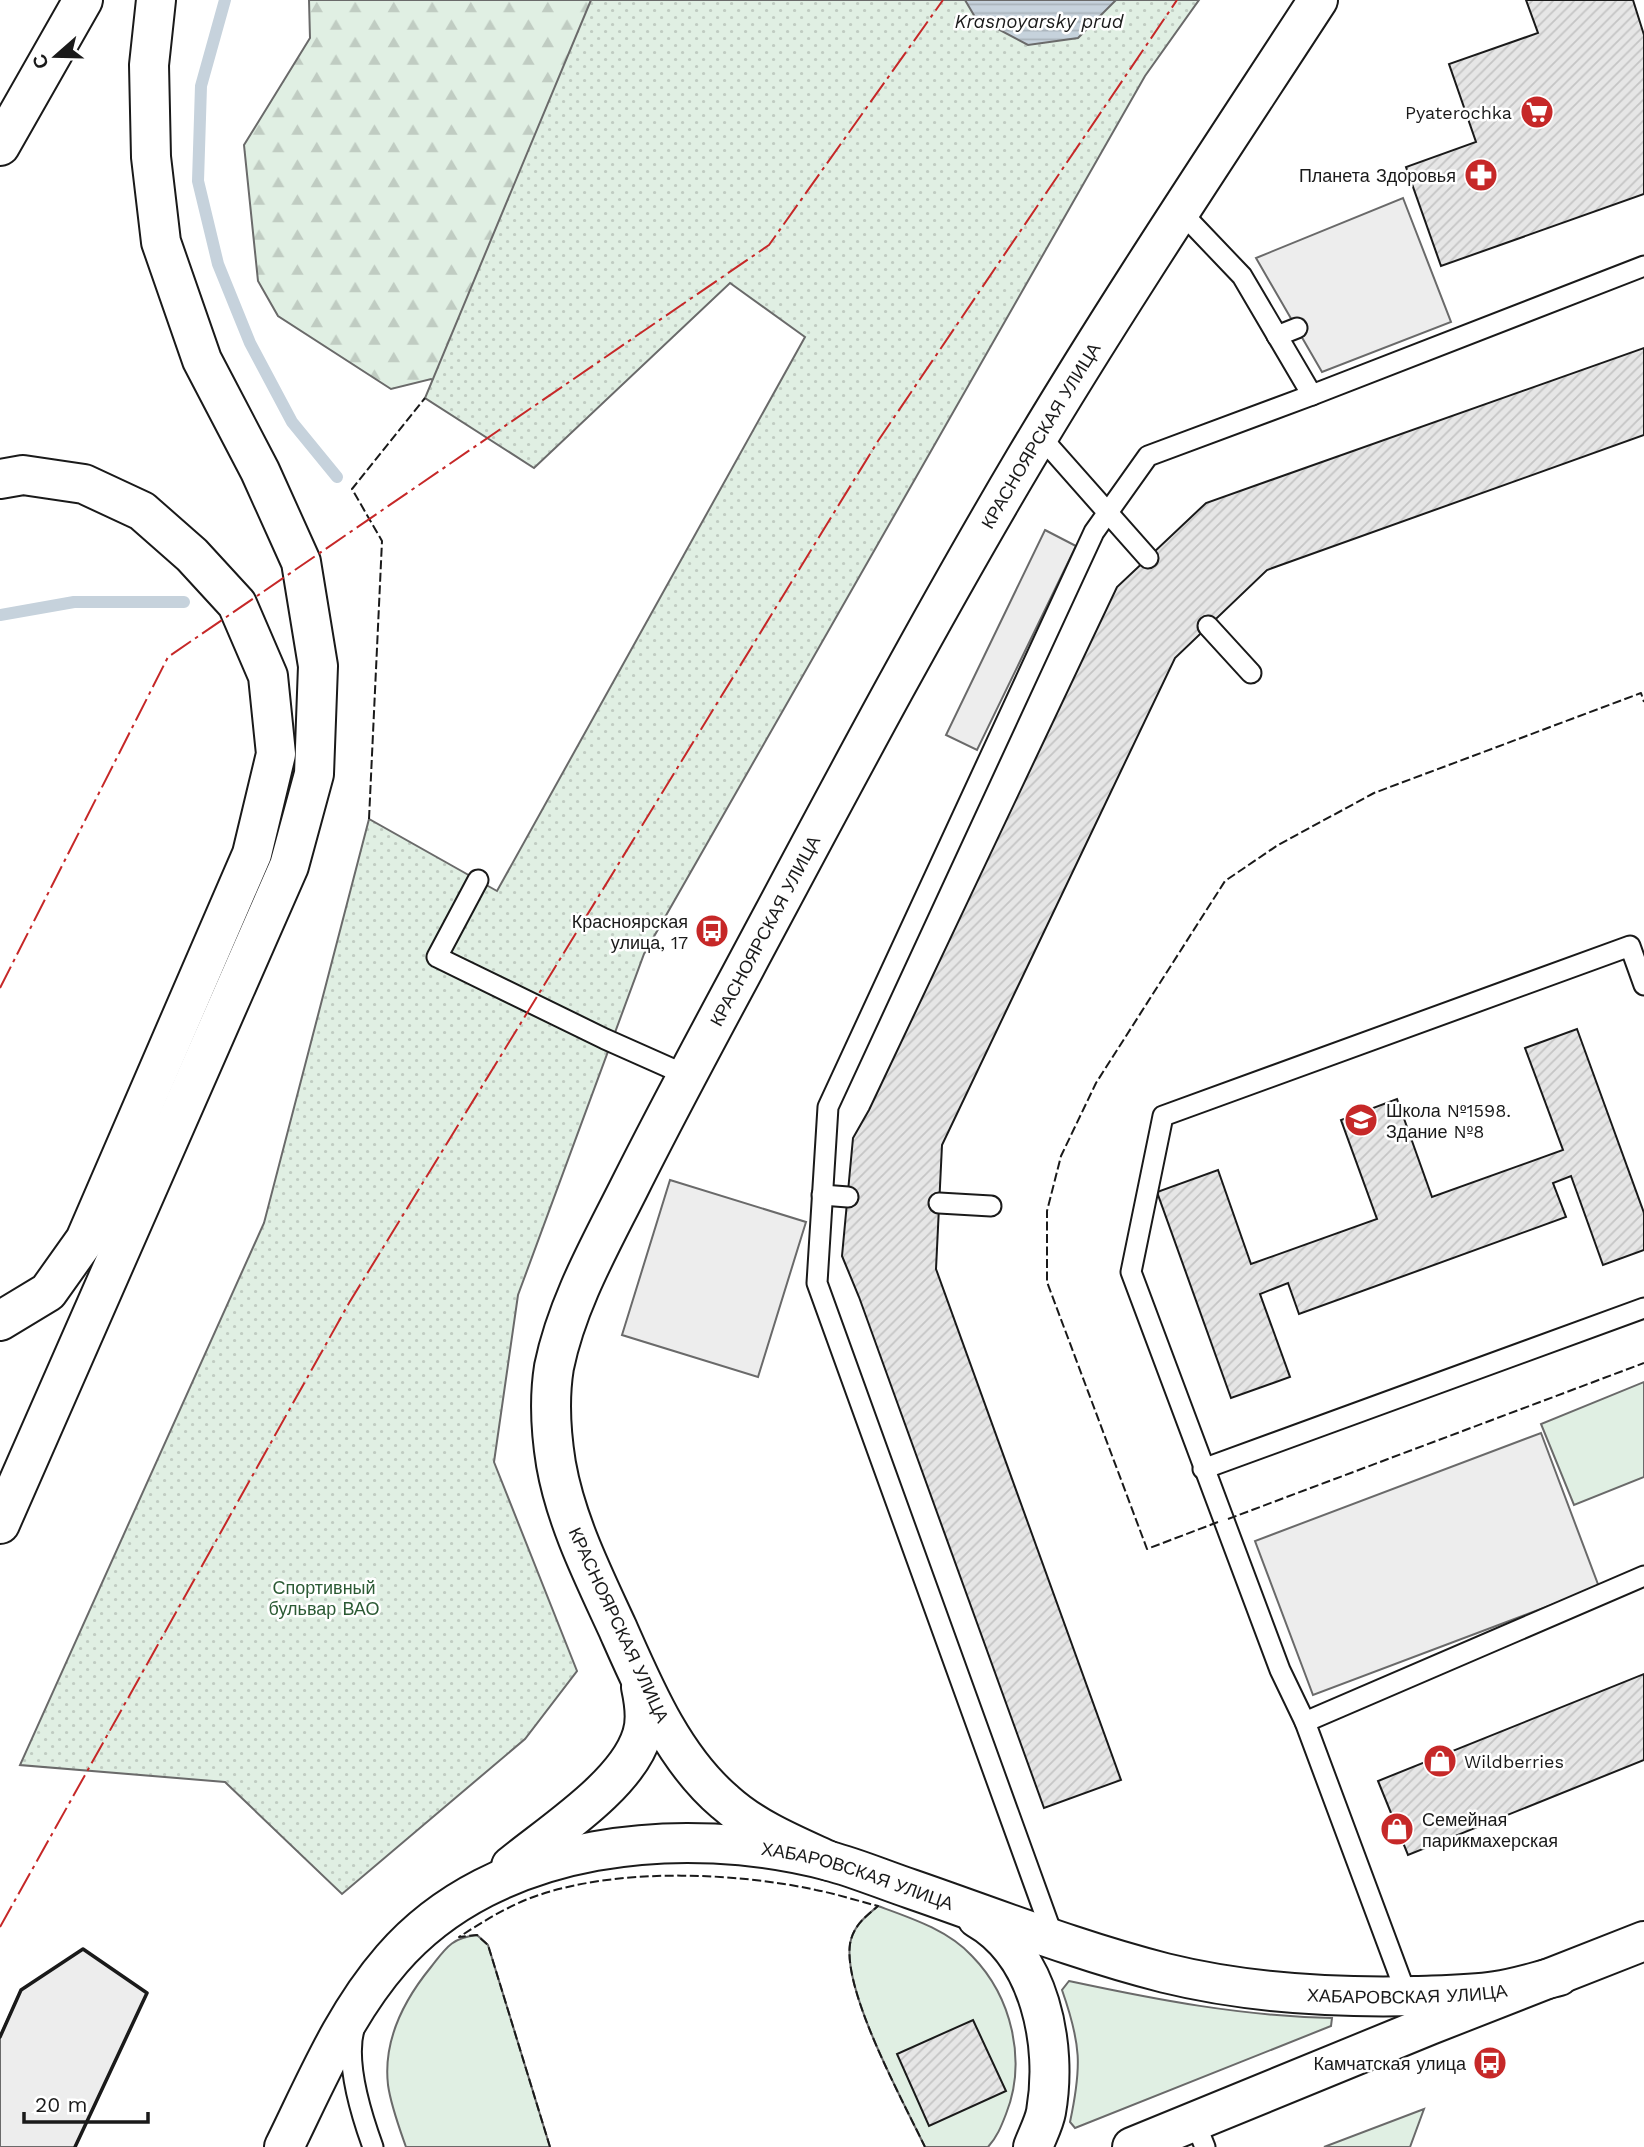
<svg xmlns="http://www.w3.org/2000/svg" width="1644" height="2147" font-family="'Work Sans',sans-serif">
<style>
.grass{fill:#e0efe3;stroke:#6a6a6a;stroke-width:2}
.forest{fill:url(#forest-firs);stroke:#6a6a6a;stroke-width:2}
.park{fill:url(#park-dots);stroke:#6a6a6a;stroke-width:2}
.parking{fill:#ededed;stroke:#6a6a6a;stroke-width:2}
.water{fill:url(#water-rules);stroke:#6a6a6a;stroke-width:2}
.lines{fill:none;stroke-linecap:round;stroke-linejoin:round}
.stream{stroke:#c6d2dc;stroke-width:12}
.building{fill:url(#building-hatch);stroke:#1a1a1a;stroke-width:2}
.lane-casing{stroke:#1a1a1a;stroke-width:23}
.secondary-casing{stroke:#1a1a1a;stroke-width:42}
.highway-casing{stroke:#1a1a1a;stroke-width:42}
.lane{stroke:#fff;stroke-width:19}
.secondary{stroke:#fff;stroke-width:38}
.highway{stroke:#fff;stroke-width:38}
.fence{stroke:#1a1a1a;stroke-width:2;stroke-dasharray:9 3.5;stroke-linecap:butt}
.wall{stroke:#1a1a1a;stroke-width:3.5}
.power{stroke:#c62828;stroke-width:2;stroke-dasharray:24 5 3.5 5;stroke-linecap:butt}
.labels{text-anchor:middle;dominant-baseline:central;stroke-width:5;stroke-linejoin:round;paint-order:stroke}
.poi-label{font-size:18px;fill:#1a1a1a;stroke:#fff;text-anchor:end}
.street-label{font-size:18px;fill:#1a1a1a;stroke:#fff}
.park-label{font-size:18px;fill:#2b5a34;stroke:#fff}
.water-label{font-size:19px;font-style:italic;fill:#1a1a1a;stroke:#fff}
</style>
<defs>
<pattern id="forest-firs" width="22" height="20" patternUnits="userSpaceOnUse" patternTransform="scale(1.75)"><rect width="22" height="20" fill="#e0efe3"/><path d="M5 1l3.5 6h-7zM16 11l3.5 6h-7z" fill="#c0ccc2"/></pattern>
<pattern id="park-dots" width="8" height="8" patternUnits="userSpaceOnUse" patternTransform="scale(1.75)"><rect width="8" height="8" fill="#e0efe3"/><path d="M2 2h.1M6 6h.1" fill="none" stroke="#c0ccc2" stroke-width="1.8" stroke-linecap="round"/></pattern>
<pattern id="water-rules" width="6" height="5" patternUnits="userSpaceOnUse" patternTransform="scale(1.75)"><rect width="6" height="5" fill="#c6d2dc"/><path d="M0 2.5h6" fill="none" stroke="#aab4bc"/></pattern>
<pattern id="building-hatch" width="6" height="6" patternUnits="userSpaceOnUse" patternTransform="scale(1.75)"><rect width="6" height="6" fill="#e6e6e6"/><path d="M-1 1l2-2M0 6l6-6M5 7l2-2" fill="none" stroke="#c5c5c5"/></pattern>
</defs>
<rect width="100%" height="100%" fill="#fff"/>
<g class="grass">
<path d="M1644 1382V1477L1574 1505 1541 1424Z"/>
<path d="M878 1906C911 1918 948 1930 972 1956 1012 1997 1027 2061 1006 2114 1001 2127 997 2137 988 2147H925C903 2101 843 1992 850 1944 853 1926 865 1917 878 1906Z"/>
<path d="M477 1935 488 1945 550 2147H406C399 2127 391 2106 388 2085 383 2041 404 2000 431 1967 446 1948 451 1938 477 1935Z"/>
<path d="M1069 1981C1158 2000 1241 2016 1332 2018L1331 2026 1075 2128 1070 2122C1082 2066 1081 2044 1062 1990Z"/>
<path d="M1424 2109 1410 2147H1324Z"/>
</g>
<path class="forest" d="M309 0H889L519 434 431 379 391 389 278 316 258 281 244 145 310 38Z"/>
<path class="park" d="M591 0H1199L1145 76 644 954 518 1295 494 1462 577 1671 525 1739 342 1894 225 1782 20 1765 264 1223 369 819 497 891 805 337 730 283 534 468 425 398Z"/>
<g class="parking">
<path d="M1403 198 1451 322 1322 372 1256 258Z"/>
<path d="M1045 530 1076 546 977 750 946 735Z"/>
<path d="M670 1180 806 1222 758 1377 622 1335Z"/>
<path d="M1541 1433 1599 1587 1313 1695 1255 1541Z"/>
<path d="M83 1949 147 1993 75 2147H0V2036L21 1990Z"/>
</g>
<path class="water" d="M965 0H1116L1078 38 1028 45 975 17Z"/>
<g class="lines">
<g class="stream">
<path d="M225 0 201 86 198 181 218 264 250 343 292 422 337 477"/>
<path d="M0 615 74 602H184"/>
</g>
</g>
<g class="building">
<path d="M1526 0H1633L1644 35V194L1441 266 1406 167 1476 142 1449 64 1538 33Z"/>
<path d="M1644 348V435L1267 570 1175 658 942 1145 936 1269 1121 1780 1044 1808 859 1297 842 1256 853 1138 869 1110 1117 587 1206 503Z"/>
<path d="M1577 1029 1644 1213V1250L1603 1265 1571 1176 1553 1183 1566 1217 1299 1314 1288 1283 1260 1294 1290 1377 1231 1398 1157 1192 1218 1170 1251 1264 1377 1219 1341 1120 1397 1099 1432 1197 1563 1150 1525 1048Z"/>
<path d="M1644 1674V1760L1408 1855 1378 1781Z"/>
<path d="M973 2020 1006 2091 929 2126 897 2054Z"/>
</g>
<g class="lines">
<defs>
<g id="lane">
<path d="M1180 211 1242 276 1312 395"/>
<path d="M1277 336 1297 328"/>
<path d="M1040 436 1148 558"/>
<path d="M1208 626 1251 673"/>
<path d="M478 880 437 957 605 1039 686 1075"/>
<path d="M822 1195 848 1197"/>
<path d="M939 1203 991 1206"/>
<path d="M1203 1469 1644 1308"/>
<path d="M1305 1722 1280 1670 1131 1272 1163 1116 1630 946 1644 985"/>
<path d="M1054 1939 817 1283 828 1107 1094 532 1148 456 1312 395 1644 266"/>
<path d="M1407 1996 1305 1722 1644 1576"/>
<path d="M354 2029C345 2063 361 2114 373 2147"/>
<path d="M1195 2122 1205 2147"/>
</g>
<g id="secondary">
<path d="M0 479 23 475 84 484 142 511 192 555 237 604 268 676 276 754 252 854 85 1240 48 1292 0 1321"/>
<path d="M0 1524 289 866 314 774 318 666 301 562 260 471 202 360 161 242 151 157 149 65 156 0"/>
<path id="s1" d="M829 1861C792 1844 755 1829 725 1802 673 1758 644 1688 617 1627 593 1575 566 1521 556 1464 551 1433 549 1398 554 1367 567 1303 601 1244 630 1186 664 1118 700 1051 736 984 830 808 923 631 1025 459 1118 303 1219 152 1318 0"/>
<path d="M511 1866C551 1833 627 1785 642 1735 647 1720 644 1701 641 1687"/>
<path d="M977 1918C1040 1954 1058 2045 1046 2112 1044 2123 1037 2136 1033 2147"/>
<path id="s2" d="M284 2147C316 2082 344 2014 392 1959 495 1840 684 1823 829 1861 856 1868 884 1880 911 1889 995 1918 1078 1951 1165 1973 1246 1993 1333 1998 1416 1996 1443 1995 1470 1995 1496 1991 1517 1988 1538 1981 1559 1976"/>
<path d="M1132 2147 1430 2025 1644 1941"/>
</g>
<path id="highway" d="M0 146 83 0"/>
</defs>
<use href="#lane" class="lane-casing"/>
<use href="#secondary" class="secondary-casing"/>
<use href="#highway" class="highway-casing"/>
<use href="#lane" class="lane"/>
<use href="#secondary" class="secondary"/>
<use href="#highway" class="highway"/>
<g class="fence">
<path d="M369 819 382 541 352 489 425 398"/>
<path d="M1228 1519 1644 1363"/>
<path d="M1218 1522 1147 1549 1047 1282V1211L1061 1156 1096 1083 1225 881 1278 845 1374 793 1641 693 1644 702"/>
<path d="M550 2147 488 1945 477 1935 459 1937C484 1921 511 1904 539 1895 619 1868 734 1872 816 1890 837 1894 858 1901 878 1906 865 1917 853 1926 850 1944 843 1992 903 2101 925 2147"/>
</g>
<path class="wall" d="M0 2037 21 1990 83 1949 147 1993 75 2147"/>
<g class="power">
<path d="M0 988 168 657 769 245 943 0"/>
<path d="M0 1927 349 1303 878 441 1177 0"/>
</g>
</g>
<defs>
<symbol id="supermarket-disc" viewBox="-11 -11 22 22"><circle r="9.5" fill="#c62828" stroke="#fff"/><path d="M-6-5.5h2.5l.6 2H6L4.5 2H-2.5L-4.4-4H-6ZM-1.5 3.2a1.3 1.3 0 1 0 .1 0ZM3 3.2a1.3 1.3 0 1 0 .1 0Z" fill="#fff"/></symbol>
<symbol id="pharmacy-disc" viewBox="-11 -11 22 22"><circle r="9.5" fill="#c62828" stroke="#fff"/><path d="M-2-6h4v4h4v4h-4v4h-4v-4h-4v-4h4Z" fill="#fff"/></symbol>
<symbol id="bus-disc" viewBox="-11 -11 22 22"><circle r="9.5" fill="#c62828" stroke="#fff"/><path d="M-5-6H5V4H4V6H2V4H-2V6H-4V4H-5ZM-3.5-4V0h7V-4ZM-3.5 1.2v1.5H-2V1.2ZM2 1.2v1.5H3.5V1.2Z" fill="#fff"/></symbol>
<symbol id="school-disc" viewBox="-11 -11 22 22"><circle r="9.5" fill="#c62828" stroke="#fff"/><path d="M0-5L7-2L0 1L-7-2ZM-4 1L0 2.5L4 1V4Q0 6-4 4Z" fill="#fff"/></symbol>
<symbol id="shop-disc" viewBox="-11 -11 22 22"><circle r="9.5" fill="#c62828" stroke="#fff"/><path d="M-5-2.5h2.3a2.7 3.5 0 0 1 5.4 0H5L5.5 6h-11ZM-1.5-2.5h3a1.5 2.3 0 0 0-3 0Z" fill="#fff"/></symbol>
</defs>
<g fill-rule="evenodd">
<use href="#supermarket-disc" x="1518" y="93" width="38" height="38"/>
<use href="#pharmacy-disc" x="1462" y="156" width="38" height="38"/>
<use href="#bus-disc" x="693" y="912" width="38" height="38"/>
<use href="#school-disc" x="1342" y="1101" width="38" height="38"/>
<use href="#shop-disc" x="1421" y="1742" width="38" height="38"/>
<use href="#shop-disc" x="1378" y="1810" width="38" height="38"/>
<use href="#bus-disc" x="1471" y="2044" width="38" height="38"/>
</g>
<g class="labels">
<g class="poi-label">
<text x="1512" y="112">Pyaterochka</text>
<text x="1456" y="175">Планета Здоровья</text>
<text x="688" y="921">Красноярская<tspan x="688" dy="21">улица, 17</tspan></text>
<text x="1386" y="1110" text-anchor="start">Школа №1598.<tspan x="1386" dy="21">Здание №8</tspan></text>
<text x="1464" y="1761" text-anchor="start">Wildberries</text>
<text x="1422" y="1819" text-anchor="start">Семейная<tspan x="1422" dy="21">парикмахерская</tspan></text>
<text x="1466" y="2063">Камчатская улица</text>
</g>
<g class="street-label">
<text stroke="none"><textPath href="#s1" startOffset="1652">КРАСНОЯРСКАЯ УЛИЦА</textPath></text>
<text stroke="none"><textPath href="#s1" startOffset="1085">КРАСНОЯРСКАЯ УЛИЦА</textPath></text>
<text transform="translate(619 1625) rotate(65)">КРАСНОЯРСКАЯ УЛИЦА</text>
<text stroke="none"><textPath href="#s2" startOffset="719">ХАБАРОВСКАЯ УЛИЦА</textPath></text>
<text stroke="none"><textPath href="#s2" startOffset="1286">ХАБАРОВСКАЯ УЛИЦА</textPath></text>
</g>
<g class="park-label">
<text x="324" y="1587">Спортивный<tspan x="324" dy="21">бульвар ВАО</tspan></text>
</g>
<g class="water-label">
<text x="1039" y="21">Krasnoyarsky prud</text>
</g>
</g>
<g transform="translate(56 56) rotate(250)" stroke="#ffffff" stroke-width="5" paint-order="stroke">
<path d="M0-5L12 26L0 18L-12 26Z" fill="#1a1a1a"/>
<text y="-10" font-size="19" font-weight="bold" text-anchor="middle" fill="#1a1a1a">С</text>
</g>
<path d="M24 2112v10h124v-10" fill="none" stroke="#1a1a1a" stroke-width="3.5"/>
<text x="35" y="2112" font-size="21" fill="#1a1a1a" stroke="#ffffff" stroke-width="5" paint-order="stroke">20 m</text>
</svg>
